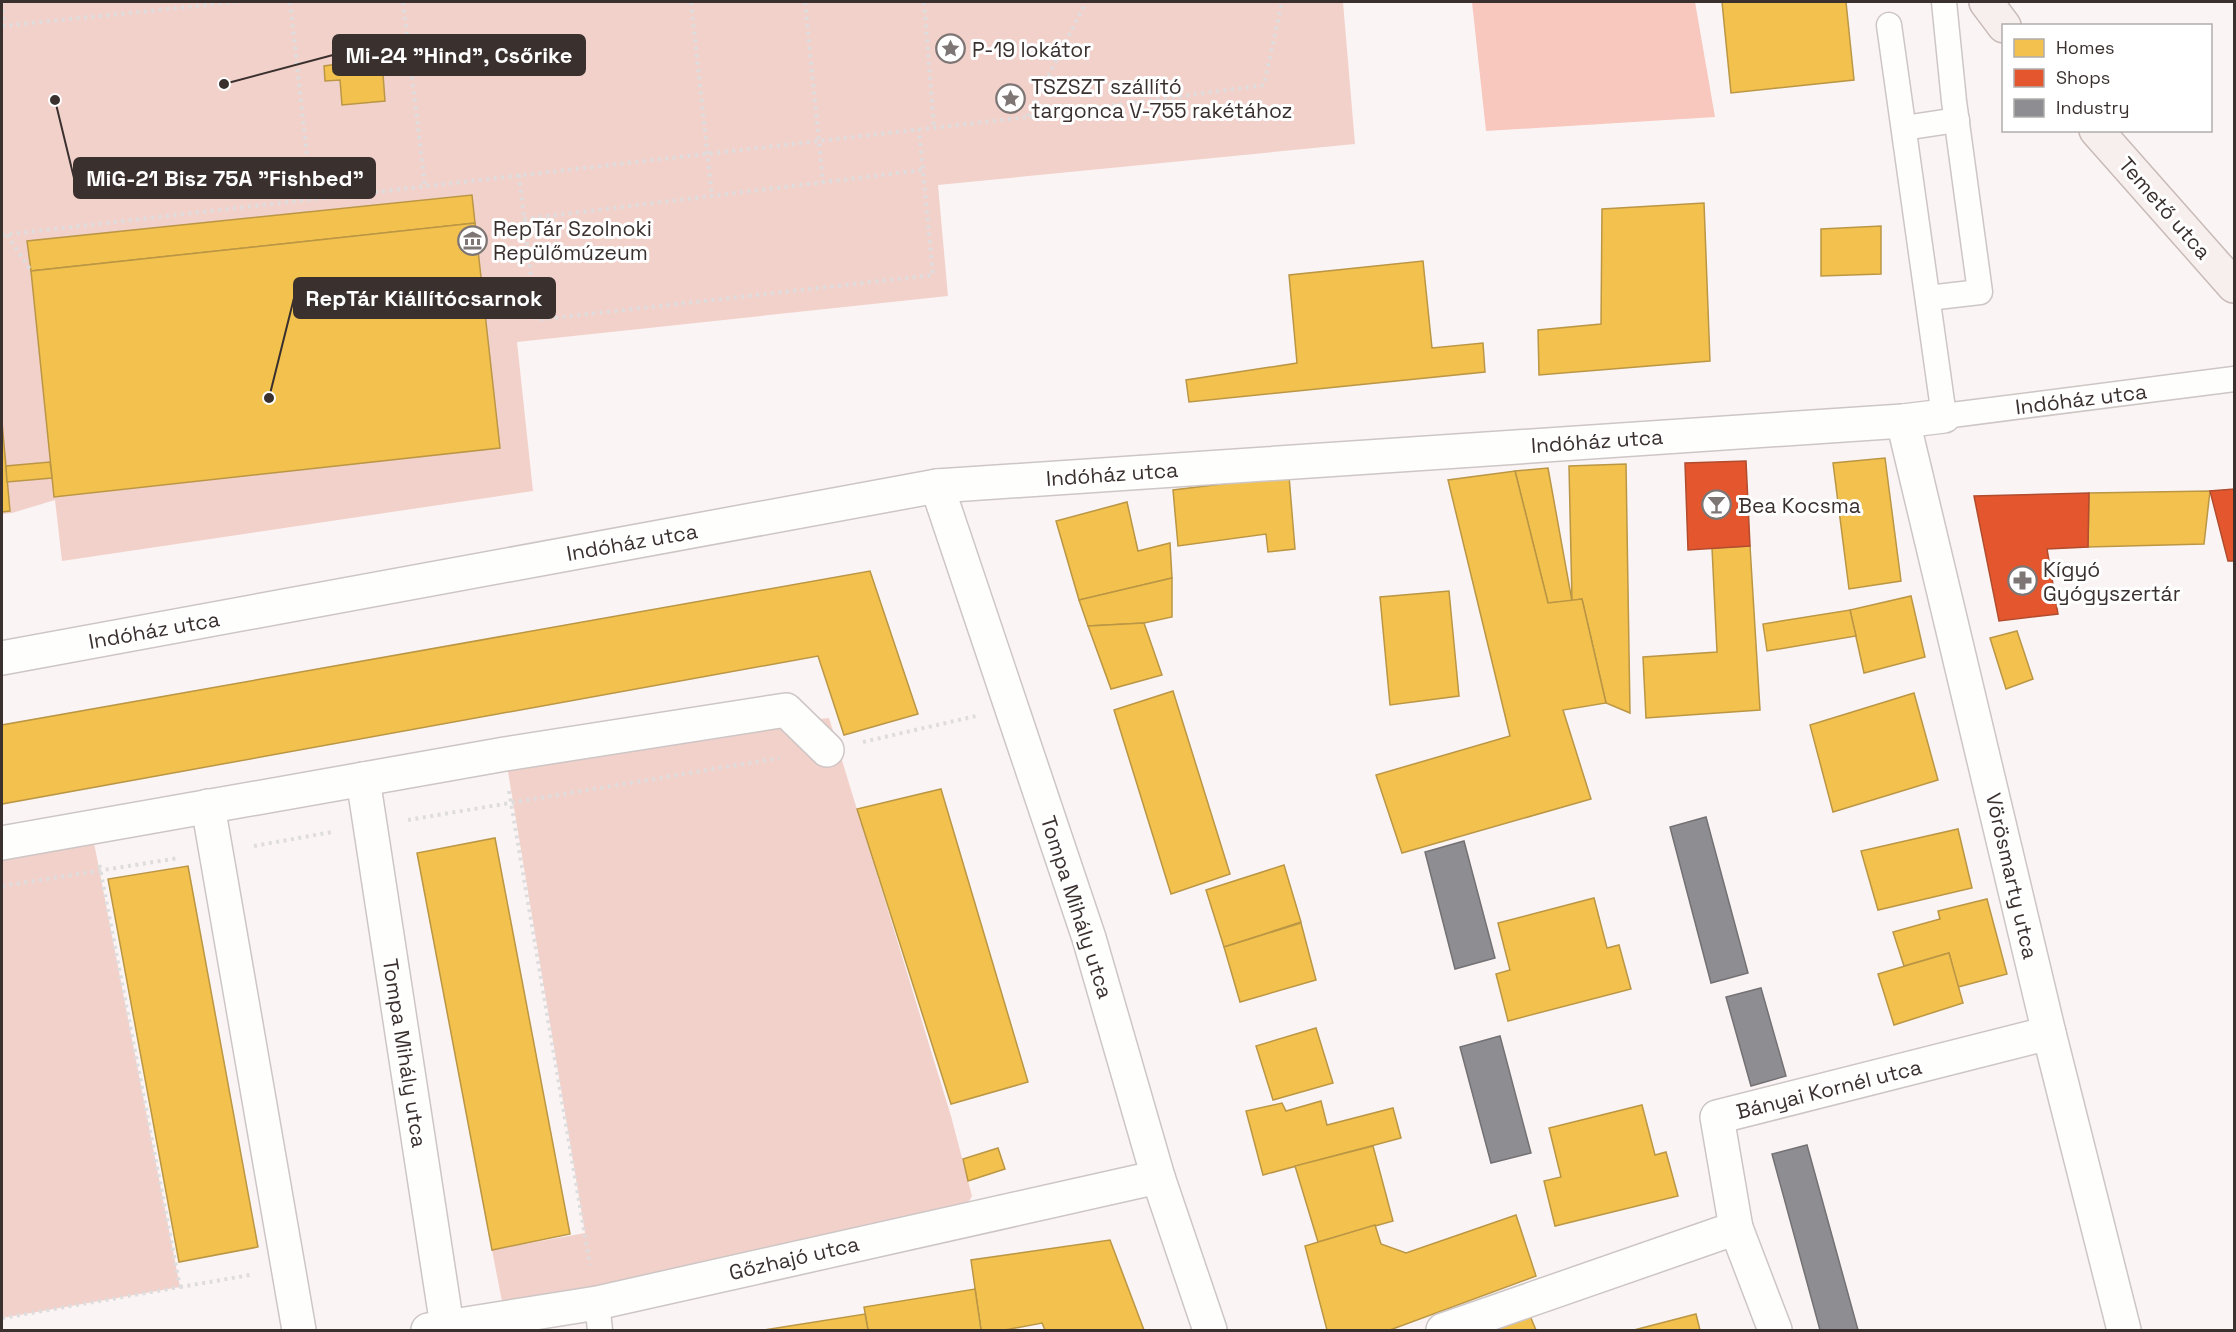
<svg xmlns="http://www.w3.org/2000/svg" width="2236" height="1332" font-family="'Space Grotesk',sans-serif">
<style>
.green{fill:#f3d1cb}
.forest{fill:#f8c7be}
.homes{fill:#f2c14e;stroke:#bb9645;stroke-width:1.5}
.shops{fill:#e4572e;stroke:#b14c2e;stroke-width:1.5}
.industry{fill:#8d8d92;stroke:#747174;stroke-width:1.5}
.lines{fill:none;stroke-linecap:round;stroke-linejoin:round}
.lane-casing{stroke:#cdc6c5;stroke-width:27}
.street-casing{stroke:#cdc6c5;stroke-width:36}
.primary-casing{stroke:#c8bab7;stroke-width:36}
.path{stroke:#dedcdc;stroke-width:4;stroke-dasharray:3 4.5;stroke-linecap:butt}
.lane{stroke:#fefefd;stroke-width:24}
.street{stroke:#fefefd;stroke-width:33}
.primary{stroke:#f7efed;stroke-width:33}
.labels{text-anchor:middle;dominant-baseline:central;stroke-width:6;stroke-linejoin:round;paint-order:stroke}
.poi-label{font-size:21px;fill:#3a312f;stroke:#fff;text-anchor:start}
.street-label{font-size:21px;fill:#3a312f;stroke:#fff}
.leader{fill:none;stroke:#3a312f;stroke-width:2}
.callout-dot{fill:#3a312f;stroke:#fff;stroke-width:2}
.callout{fill:#3a312f;stroke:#3a312f;stroke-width:2}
.callout-label{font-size:22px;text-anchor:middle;font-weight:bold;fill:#fff}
</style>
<rect width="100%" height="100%" fill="#faf5f4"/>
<g class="green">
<path d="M2 2H1343L1355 144 938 185 948 296 517 342 533 491 62 561 55 500 12 513 2 514Z"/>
<path d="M829 718 951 1116 972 1196 958 1221 505 1317 492 1250 585 1233 505 754Z"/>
<path d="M91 827 180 1287 2 1318V842Z"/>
</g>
<path class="forest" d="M1472 2H1695L1715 117 1486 131Z"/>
<g class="homes">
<path d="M1722 2H1846L1854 80 1731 93Z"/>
<path d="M381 51 382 58 397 57 398 73 383 74 385 101 342 105 340 80 325 81 324 66 338 64V55Z"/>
<path d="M472 195 475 223 31 271 27 241Z"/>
<path d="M1704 203 1710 361 1539 375 1538 330 1601 324 1602 209Z"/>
<path d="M475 223 500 448 54 497 31 271Z"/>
<path d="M1881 226V274L1821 276V229Z"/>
<path d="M1423 261 1432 348 1483 343 1485 372 1189 402 1186 380 1297 363 1289 275Z"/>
<path d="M2 422 10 511 2 512Z"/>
<path d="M1885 458 1901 581 1849 589 1833 463Z"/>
<path d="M50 462 52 478 7 482 6 466Z"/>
<path d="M1626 464 1630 713 1606 703 1582 599 1572 601 1569 466Z"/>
<path d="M1548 468 1572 601 1548 603 1515 471Z"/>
<path d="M1515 471 1548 603 1582 599 1606 703 1563 710 1591 799 1402 853 1376 775 1510 736 1448 480Z"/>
<path d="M1289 476 1295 549 1268 552 1266 534 1178 546 1173 490Z"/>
<path d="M2210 491 2204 544 2088 547 2089 493Z"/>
<path d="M1127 502 1138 551 1170 543 1172 578 1079 600 1056 521Z"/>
<path d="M1750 546 1760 710 1646 718 1643 657 1717 652 1712 548Z"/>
<path d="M870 571 918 714 844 735 818 656 2 804V725Z"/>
<path d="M1172 578V617L1144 623 1088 626 1079 600Z"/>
<path d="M1449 591 1459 696 1390 705 1380 597Z"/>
<path d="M1911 596 1925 657 1864 673 1850 610Z"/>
<path d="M1850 610 1856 636 1767 651 1763 624Z"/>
<path d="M1144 623 1162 675 1111 689 1088 626Z"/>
<path d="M2017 631 2033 679 2006 689 1990 638Z"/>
<path d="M1173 691 1230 874 1171 894 1114 710Z"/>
<path d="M1914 693 1938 780 1833 812 1810 725Z"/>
<path d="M941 789 1028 1082 951 1104 857 809Z"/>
<path d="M1958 829 1972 888 1878 910 1861 851Z"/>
<path d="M495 838 570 1234 492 1250 417 853Z"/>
<path d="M1284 865 1301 922 1224 947 1206 890Z"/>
<path d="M188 866 258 1247 179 1262 108 879Z"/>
<path d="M1594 898 1607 948 1619 945 1631 989 1508 1021 1496 974 1510 970 1498 923Z"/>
<path d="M1987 899 2007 974 1958 987 1949 953 1904 966 1893 932 1940 919 1938 911Z"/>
<path d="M1301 923 1316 980 1240 1002 1224 947Z"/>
<path d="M1949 953 1963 1003 1894 1025 1878 974Z"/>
<path d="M1316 1028 1333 1083 1273 1100 1256 1046Z"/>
<path d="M1321 1101 1327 1125 1393 1108 1401 1138 1263 1175 1246 1111 1282 1103 1286 1111Z"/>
<path d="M1642 1105 1655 1155 1666 1152 1678 1196 1555 1226 1544 1181 1561 1177 1549 1128Z"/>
<path d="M1373 1146 1393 1221 1318 1242 1295 1166Z"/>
<path d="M998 1148 1005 1169 968 1181 963 1159Z"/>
<path d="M1516 1215 1536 1276 1390 1330H1327L1305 1246 1375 1225 1381 1244 1406 1253Z"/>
<path d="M1110 1240 1144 1330H1045L1042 1323 1005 1330H981L971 1260Z"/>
<path d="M975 1289 981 1330H868L864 1307Z"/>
<path d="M1528 1311 1536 1330H1482Z"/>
<path d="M865 1314 868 1330H764Z"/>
<path d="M1696 1314 1700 1330H1634Z"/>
</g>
<g class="shops">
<path d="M1746 461 1750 546 1688 550 1685 463Z"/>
<path d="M2234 489V561H2228L2210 491Z"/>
<path d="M2089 493 2088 547 2047 549 2058 614 1999 621 1974 496Z"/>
</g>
<g class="industry">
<path d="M1706 817 1748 973 1711 983 1670 827Z"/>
<path d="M1464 841 1495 958 1455 969 1425 852Z"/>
<path d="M1761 988 1786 1076 1751 1086 1726 997Z"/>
<path d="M1500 1036 1531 1153 1491 1163 1460 1047Z"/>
<path d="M1807 1145 1858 1330H1820L1772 1154Z"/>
</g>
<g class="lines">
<defs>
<g id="lane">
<path d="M1889 25 1944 416 2234 379"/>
<path d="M1904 128 1957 120"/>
<path d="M1928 298 1980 292 1954 101 1944 2"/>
<path d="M597 1303 600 1330"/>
</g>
<g id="street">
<path d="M1903 421 2049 1033 2124 1330"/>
<path d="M937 486 1089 938 1158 1177 1210 1330"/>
<path d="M2 658 937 486 1903 421 1944 416"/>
<path d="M363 779 447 1326"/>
<path d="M208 806 299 1330"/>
<path d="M2 843 505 754 786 710 827 750"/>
<path d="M1736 1228 1775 1330"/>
<path d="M428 1330 597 1303 1158 1177"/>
<path d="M1443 1330 1736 1228 1717 1117 2049 1033"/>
</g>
<g id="primary">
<path d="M1986 2 2004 26"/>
<path d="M2096 130 2234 286"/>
</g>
</defs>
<use href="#lane" class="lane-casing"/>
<use href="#street" class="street-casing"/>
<use href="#primary" class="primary-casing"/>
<g class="path">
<path d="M2 2 4 26"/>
<path d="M290 2 312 200"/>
<path d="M403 2 425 186"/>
<path d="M691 2 712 196"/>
<path d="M805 2 823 182"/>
<path d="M924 2 934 127"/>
<path d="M2 26 236 2"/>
<path d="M1028 116 1086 2"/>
<path d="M519 175 536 320 933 275 919 129"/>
<path d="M524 219 922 170"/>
<path d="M2 235 1027 117 1264 85 1282 2"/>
<path d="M7 235 31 271"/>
<path d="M863 742 976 716"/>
<path d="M509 791 590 1265"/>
<path d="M408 820 779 758"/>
<path d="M254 846 332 832"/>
<path d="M2 886 179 858"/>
<path d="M180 1287 250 1275"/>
<path d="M2 1318 180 1287 99 863"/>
</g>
<use href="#lane" class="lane"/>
<use href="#street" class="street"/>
<use href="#primary" class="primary"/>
</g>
<defs>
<symbol id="sight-ring" viewBox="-11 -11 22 22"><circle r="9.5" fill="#fff" stroke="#7d7674" stroke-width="1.5"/><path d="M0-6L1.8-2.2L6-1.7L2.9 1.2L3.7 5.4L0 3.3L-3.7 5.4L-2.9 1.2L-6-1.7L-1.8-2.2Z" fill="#7d7674"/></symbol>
<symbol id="museum-ring" viewBox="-11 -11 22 22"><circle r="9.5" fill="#fff" stroke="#7d7674" stroke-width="1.5"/><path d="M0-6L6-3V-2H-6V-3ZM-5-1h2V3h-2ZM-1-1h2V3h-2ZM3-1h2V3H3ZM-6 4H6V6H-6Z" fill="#7d7674"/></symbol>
<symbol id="bar-ring" viewBox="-11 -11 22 22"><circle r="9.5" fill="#fff" stroke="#7d7674" stroke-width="1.5"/><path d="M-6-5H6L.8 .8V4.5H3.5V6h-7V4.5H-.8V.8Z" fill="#7d7674"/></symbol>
<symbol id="pharmacy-ring" viewBox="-11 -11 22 22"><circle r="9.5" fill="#fff" stroke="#7d7674" stroke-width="1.5"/><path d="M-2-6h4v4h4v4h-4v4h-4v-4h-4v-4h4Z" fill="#7d7674"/></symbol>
</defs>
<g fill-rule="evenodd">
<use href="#sight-ring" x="934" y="32" width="33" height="33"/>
<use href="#sight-ring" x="994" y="82" width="33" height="33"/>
<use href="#museum-ring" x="456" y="224" width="33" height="33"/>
<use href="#bar-ring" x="1700" y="488" width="33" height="33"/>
<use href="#pharmacy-ring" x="2006" y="564" width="33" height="33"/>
</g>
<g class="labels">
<g class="poi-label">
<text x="972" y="49">P-19 lokátor</text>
<text x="1031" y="86">TSZSZT szállító<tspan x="1031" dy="24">targonca V-755 rakétához</tspan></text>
<text x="493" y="228">RepTár Szolnoki<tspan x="493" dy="24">Repülőmúzeum</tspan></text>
<text x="1738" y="505">Bea Kocsma</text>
<text x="2043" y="569">Kígyó<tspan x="2043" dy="24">Gyógyszertár</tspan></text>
</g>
<g class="street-label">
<text transform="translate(2165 208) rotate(49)">Temető utca</text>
<text transform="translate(2081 399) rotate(-7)">Indóház utca</text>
<text transform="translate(1597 441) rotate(-4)">Indóház utca</text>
<text transform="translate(1112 474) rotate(-4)">Indóház utca</text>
<text transform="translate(632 542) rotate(-10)">Indóház utca</text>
<text transform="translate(154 630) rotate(-10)">Indóház utca</text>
<text transform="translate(2012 876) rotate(77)">Vörösmarty utca</text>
<text transform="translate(1077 907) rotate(72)">Tompa Mihály utca</text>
<text transform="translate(405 1053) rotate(81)">Tompa Mihály utca</text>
<text transform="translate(1829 1089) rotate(-14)">Bányai Kornél utca</text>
<text transform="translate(794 1258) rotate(-13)">Gőzhajó utca</text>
</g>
</g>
<path class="leader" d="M224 84L333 55M55 100L74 178M269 398L294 298"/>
<g class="callout-dot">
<circle cx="224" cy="84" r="6"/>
<circle cx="55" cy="100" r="6"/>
<circle cx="269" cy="398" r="6"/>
</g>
<g class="callout">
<rect x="333" y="35" width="252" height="40" rx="6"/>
<rect x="74" y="158" width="301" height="40" rx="6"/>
<rect x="294" y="278" width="261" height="40" rx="6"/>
</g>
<g class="callout-label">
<text x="459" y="63">Mi-24 "Hind", Csőrike</text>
<text x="225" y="186">MiG-21 Bisz 75A "Fishbed"</text>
<text x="424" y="306">RepTár Kiállítócsarnok</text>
</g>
<rect width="2236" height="1332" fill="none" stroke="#3a312f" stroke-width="6"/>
<rect x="2002" y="24" width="210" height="108" fill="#ffffff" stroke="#b0adac" stroke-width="1.5"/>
<rect x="2014" y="39" width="30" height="18" fill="#f2c14e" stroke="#b0adac" stroke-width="1.5"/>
<text x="2056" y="54" font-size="18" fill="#3a312f">Homes</text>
<rect x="2014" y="69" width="30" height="18" fill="#e4572e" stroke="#b0adac" stroke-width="1.5"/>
<text x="2056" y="84" font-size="18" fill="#3a312f">Shops</text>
<rect x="2014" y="99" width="30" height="18" fill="#8d8d92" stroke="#b0adac" stroke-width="1.5"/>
<text x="2056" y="114" font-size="18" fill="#3a312f">Industry</text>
</svg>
